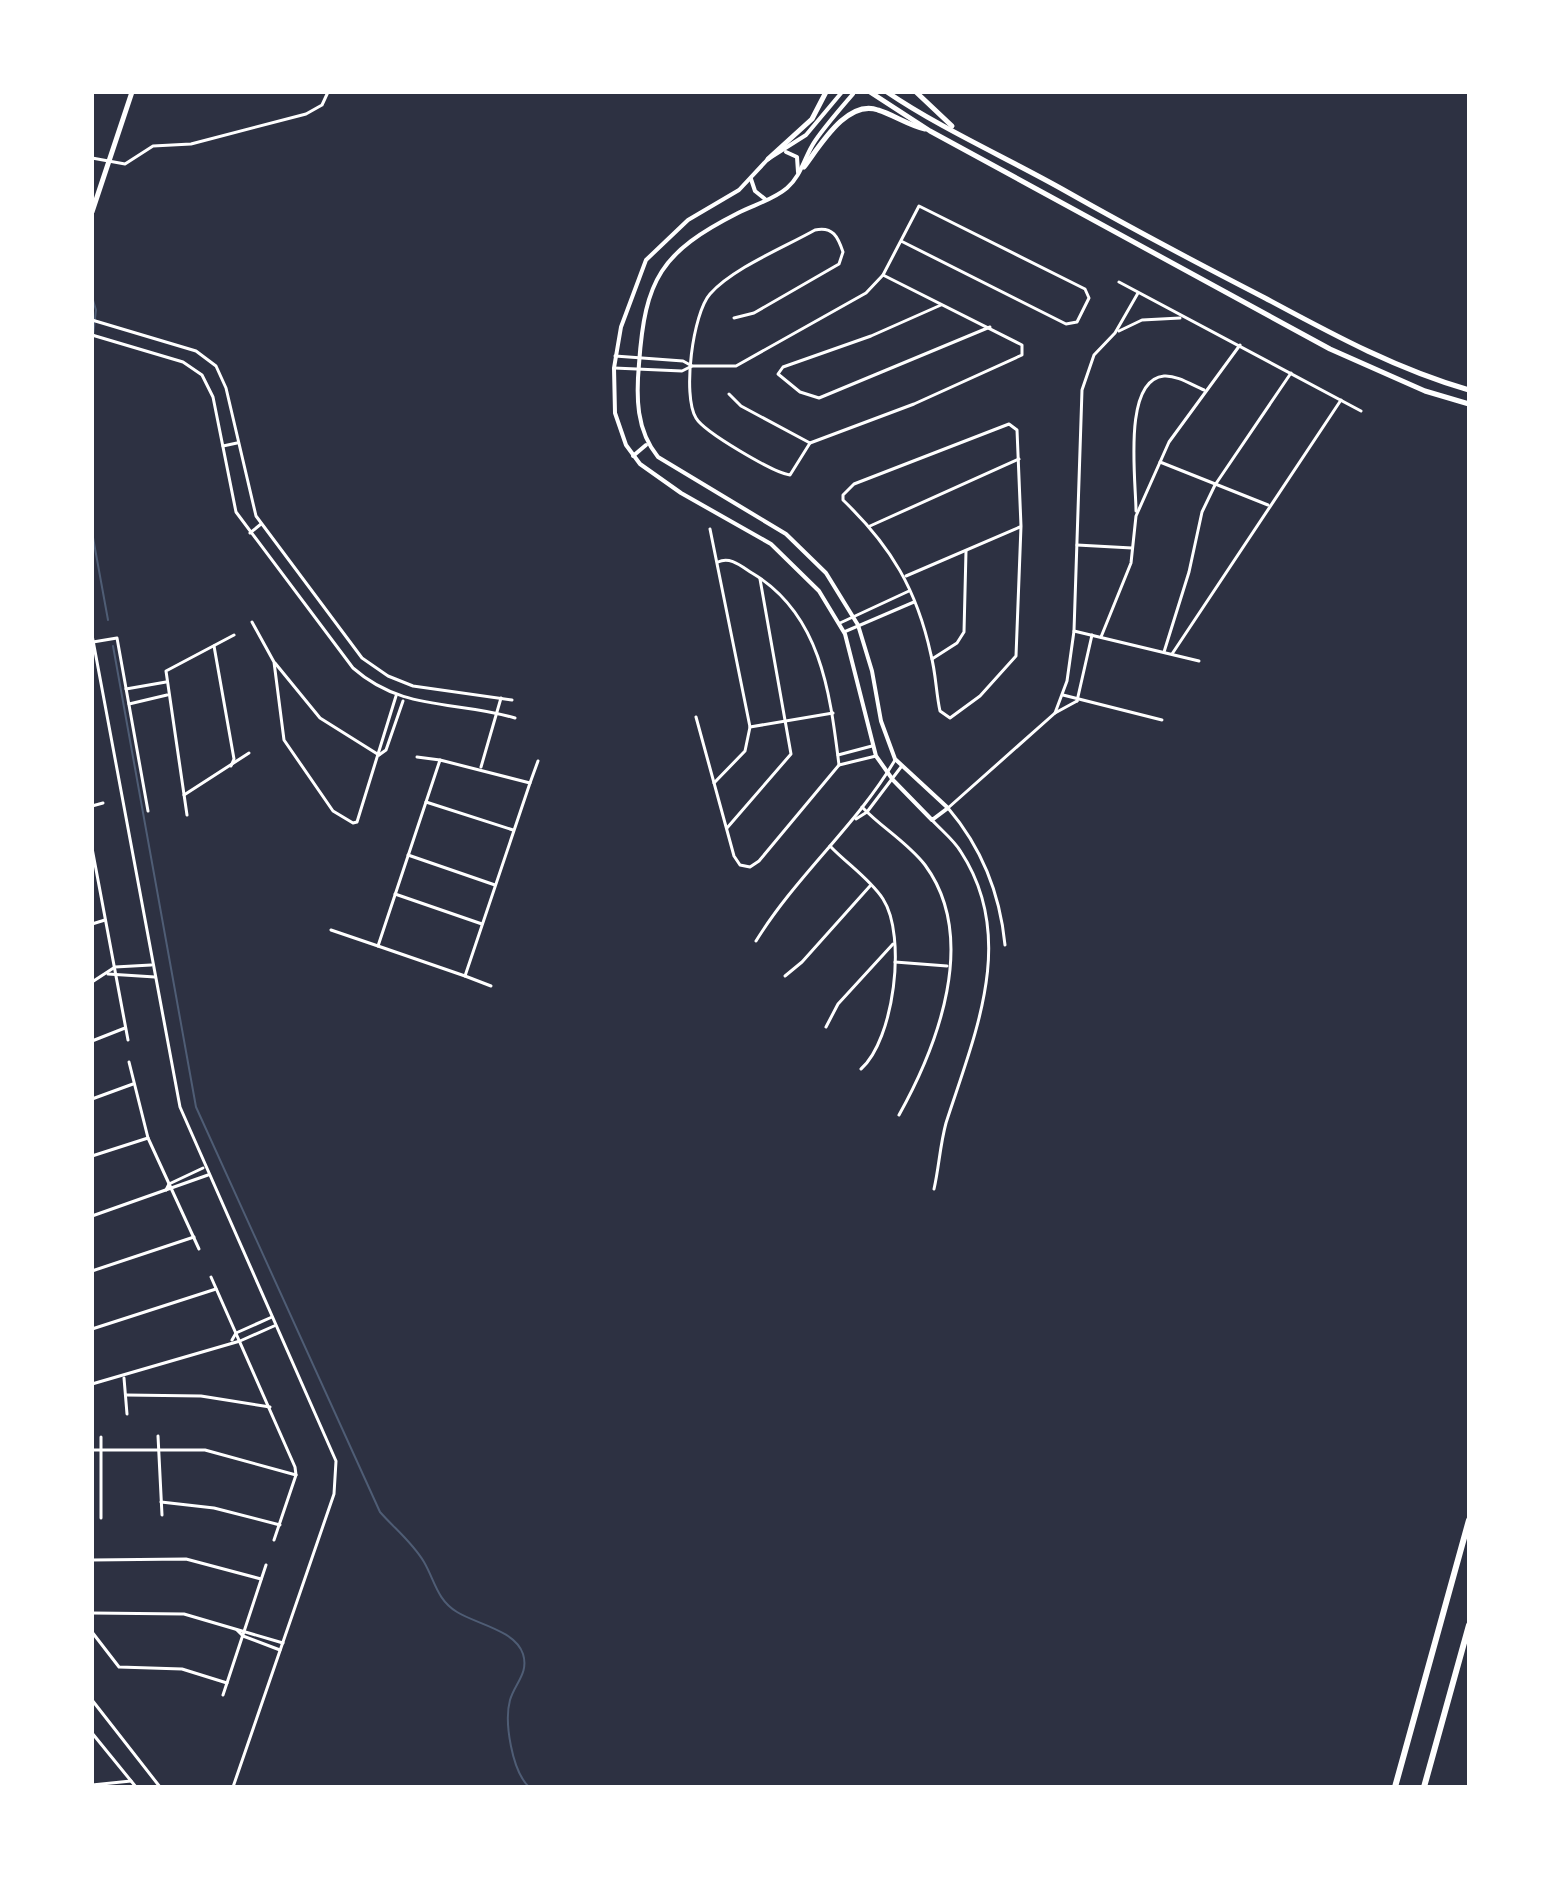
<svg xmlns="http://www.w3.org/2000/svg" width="1561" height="1879" font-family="Raleway,sans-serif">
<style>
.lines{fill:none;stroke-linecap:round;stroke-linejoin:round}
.stream{stroke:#4f5d75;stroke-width:2}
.minor{stroke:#fff;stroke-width:3}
.tertiary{stroke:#fff;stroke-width:4}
.primary{stroke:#fff;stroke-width:5}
.trunk{stroke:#fff;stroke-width:6}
</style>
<rect width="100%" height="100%" fill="#2d3142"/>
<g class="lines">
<g class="stream">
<path d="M92 297 96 310 92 345"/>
<path d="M92 532 108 620"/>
<path d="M113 646 196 1107 380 1512C395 1529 412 1542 424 1562 435 1581 437 1600 457 1612 476 1624 515 1630 523 1654 529 1673 515 1683 510 1700 504 1722 512 1771 529 1787"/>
</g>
<g class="minor">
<path d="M92 158 125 164 153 146 191 144 306 114 322 105 328 92"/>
<path d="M1119 282 1361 411"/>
<path d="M941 305 871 336 783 367 778 374 800 392 819 398 990 327"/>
<path d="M734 318 754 313 839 264 843 252C838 237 833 226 815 230 785 247 733 268 710 294 693 313 682 395 696 418 704 432 774 473 790 475L810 443 914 404 1022 355V345L883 275"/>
<path d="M92 320 196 351 216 366 226 388 256 516 362 658 388 676 413 686 512 700"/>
<path d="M1119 331 1142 320 1180 318"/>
<path d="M92 335 183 362 202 375 213 397 236 512 353 668C403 712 455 700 515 718"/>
<path d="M615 356 683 361 692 366H736L866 293 883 275 919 206 1085 289 1089 298 1077 322 1066 324 901 241"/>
<path d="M614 368 682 371 692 366"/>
<path d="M729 394 741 406 810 443"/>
<path d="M1009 424 1017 430 1021 526 1016 656 980 696 950 718 940 711C936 693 936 674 931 655 917 590 891 546 843 500V495L854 484Z"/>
<path d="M223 446 237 443"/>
<path d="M1160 462 1268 505"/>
<path d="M1136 511C1136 481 1122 380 1164 376 1177 375 1192 385 1204 390"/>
<path d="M870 526 1019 459"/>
<path d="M710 529 750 727 745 751 714 783"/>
<path d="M250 533 261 524"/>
<path d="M1077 545 1132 548"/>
<path d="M906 576 1020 527"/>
<path d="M252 622 274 662 284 740 333 811 353 823 357 822 396 696"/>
<path d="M840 623 909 591"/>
<path d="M1074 631 1199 661"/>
<path d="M844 632 914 602"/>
<path d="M92 635 180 1107 336 1461 334 1494 233 1787"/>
<path d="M1101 637 1131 563 1136 516 1169 442 1240 345"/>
<path d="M93 642 117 638 148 811"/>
<path d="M214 646 234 759 231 766"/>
<path d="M1164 652 1189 572 1202 512 1215 485 1291 373"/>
<path d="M1172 654 1341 400"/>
<path d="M932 659 957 643 964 632 966 551"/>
<path d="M275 663 320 718 379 755"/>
<path d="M126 689 166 682"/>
<path d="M1063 695 1162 720"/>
<path d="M1077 701 1092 635"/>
<path d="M129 704 167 695"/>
<path d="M1055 713 1067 681 1074 631 1082 390 1094 355 1115 333 1138 293"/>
<path d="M696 717 734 856 740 865 750 867 759 861 839 765C830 693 821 614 752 573 741 566 730 556 718 562"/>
<path d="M750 727 833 713"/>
<path d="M379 755 386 750 403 701"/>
<path d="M838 755 872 746"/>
<path d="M417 757 440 760"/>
<path d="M440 760 530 783 465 976 378 946Z"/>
<path d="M839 765 876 756"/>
<path d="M481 767 501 698"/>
<path d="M530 783 538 761"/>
<path d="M184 795 249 753"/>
<path d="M426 802 513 830"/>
<path d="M92 806 103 803"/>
<path d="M862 807C882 828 907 842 925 865 979 938 938 1045 899 1115"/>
<path d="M187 815 166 671 234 635"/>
<path d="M856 819 867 812 901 767"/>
<path d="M932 820C941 830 954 840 961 852 1018 939 974 1036 946 1123 940 1145 939 1167 934 1189"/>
<path d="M727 828 791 754 760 579"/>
<path d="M830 846C846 863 870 879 883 899 907 936 894 1040 861 1069"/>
<path d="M92 848 128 1040"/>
<path d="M408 855 495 885"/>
<path d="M395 894 482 924"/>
<path d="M92 924 105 920"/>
<path d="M331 930 378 946"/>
<path d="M756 941C796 876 856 826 895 760"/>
<path d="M1005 945C1000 893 982 848 948 808L1055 713 1077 701"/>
<path d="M895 962 947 966"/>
<path d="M108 974 155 977"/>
<path d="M465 976 491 986"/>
<path d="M785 976 802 962 870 886"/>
<path d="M92 982 115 967 151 965"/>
<path d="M826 1027 838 1004 893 944"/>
<path d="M92 1041 125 1028"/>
<path d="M129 1062 148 1138 199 1249"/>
<path d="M92 1099 133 1084"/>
<path d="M92 1156 148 1138"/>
<path d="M166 1190 169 1184 203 1168"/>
<path d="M92 1216 208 1175"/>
<path d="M92 1271 194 1237"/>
<path d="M211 1277 295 1467 296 1475 274 1540"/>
<path d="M92 1329 216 1289"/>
<path d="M232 1340 236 1333 272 1317"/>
<path d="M124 1378 127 1414"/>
<path d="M92 1384 240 1341 274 1326"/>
<path d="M126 1395 201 1396 270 1407"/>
<path d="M158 1436 162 1515"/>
<path d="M101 1437V1518"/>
<path d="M92 1450H205L296 1475"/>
<path d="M161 1502 214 1508 280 1525"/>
<path d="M92 1560 186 1559 261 1579"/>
<path d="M92 1613 184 1614 283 1643"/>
<path d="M237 1630 243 1636 280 1650"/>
<path d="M92 1632 119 1667 182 1669 227 1683"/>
<path d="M223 1695 266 1565"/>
<path d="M92 1700 160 1787"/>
<path d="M92 1733 136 1787"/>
<path d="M92 1785 131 1781"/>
</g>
<g class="tertiary">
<path d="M842 92 806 135 768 159 739 190 688 220 646 260 621 327 614 368 615 413 626 445 640 464 681 493 771 544 819 591 845 634 876 756 893 780 932 820 948 808 895 759 881 721 872 671 858 625 826 573 786 534 658 457C636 430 636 397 639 364 645 279 661 252 738 213 753 205 773 200 787 188 802 175 804 157 815 141 826 125 840 109 853 94"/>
<path d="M786 152 797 157 798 172"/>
<path d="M751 179 755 191 765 199"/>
<path d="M633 456 646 445"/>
</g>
<g class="primary">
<path d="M870 92 930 131 1330 349 1425 391 1469 404"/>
<path d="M887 92C940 128 1005 157 1062 189 1129 227 1197 263 1265 298 1332 334 1396 369 1469 390"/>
<path d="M916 92 952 126"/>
<path d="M768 159 812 119 826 92"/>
<path d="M804 167C820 146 847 99 878 110 894 115 908 125 925 129"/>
<path d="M92 212 132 92"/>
</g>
<g class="trunk">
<path d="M1395 1787 1469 1520"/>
<path d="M1424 1787 1469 1625"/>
</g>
</g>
<rect width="1561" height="1879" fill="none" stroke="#ffffff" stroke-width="188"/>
</svg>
